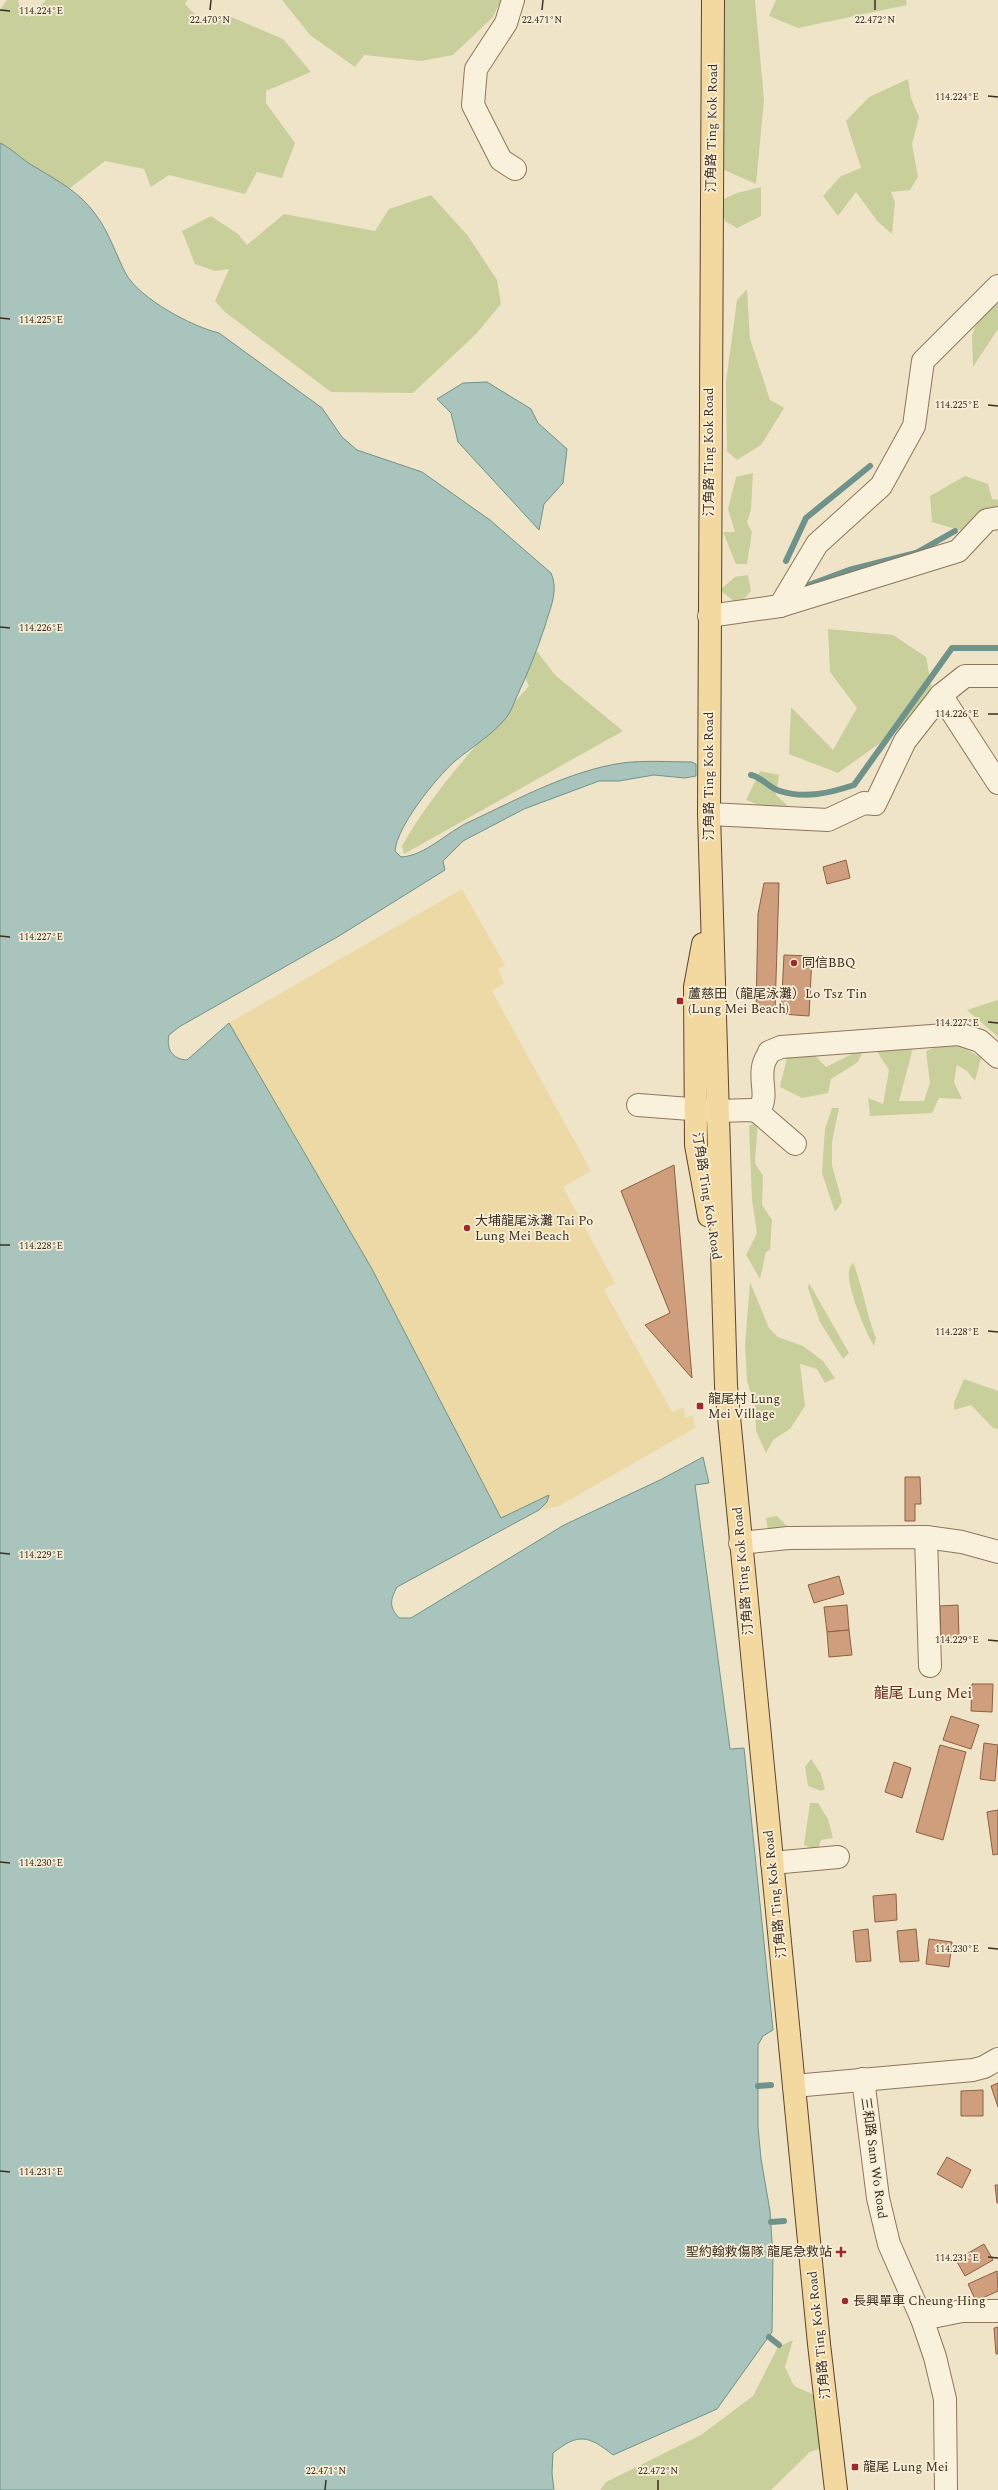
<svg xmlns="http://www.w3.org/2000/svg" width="998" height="2490" font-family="Spectral,'Noto Sans TC',serif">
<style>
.green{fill:#c9cf9b}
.sand{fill:#ecd9a5}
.water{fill:#a9c4bc;stroke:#6f938a}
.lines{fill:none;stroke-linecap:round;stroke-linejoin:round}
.stream{stroke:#6f938a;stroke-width:6}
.building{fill:#cf9f7d;stroke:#8d5f41}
.minor-casing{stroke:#8d765c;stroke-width:24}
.major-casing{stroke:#5b4430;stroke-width:24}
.minor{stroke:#faf1dc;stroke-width:22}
.major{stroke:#f3d9a0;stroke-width:22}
.ticks{fill:none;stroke:#3d2e20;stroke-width:1.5}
.poi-dot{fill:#9e2a2b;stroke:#f7eed8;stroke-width:1.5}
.labels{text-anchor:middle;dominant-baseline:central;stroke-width:3.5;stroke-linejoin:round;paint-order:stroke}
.street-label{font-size:13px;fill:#3d2e20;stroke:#f7eed8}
.poi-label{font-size:13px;fill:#3d2e20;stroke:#f7eed8;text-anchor:start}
.quarter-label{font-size:15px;fill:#6b2e1e;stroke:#f7eed8}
.ticks-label{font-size:10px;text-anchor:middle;fill:#3d2e20;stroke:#f7eed8;stroke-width:3.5;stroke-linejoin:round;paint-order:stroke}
</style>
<rect width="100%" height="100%" fill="#f0e4c8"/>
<g class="green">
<path d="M7 0H18L21 12 29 17 46 0H187L185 4 205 25 229 16 283 39 311 72 266 91V103L295 143 282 178 257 172 245 194 169 175 151 187 144 169 105 161 61 195 0 143V10Z"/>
<path d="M282 0H501L493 17 453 55 421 61 364 55 355 67 310 35Z"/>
<path d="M722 0H755L764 100 756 184 722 169Z"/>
<path d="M776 0H906L907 5 798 28 769 16Z"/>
<path d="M908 79 911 98 919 117 912 144 918 177 910 190 891 192 895 202 892 234 878 222 856 192 838 216 823 196 841 176 861 168 846 121 869 97Z"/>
<path d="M761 187V216L737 228 725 221 719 201 737 193Z"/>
<path d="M431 195 468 236 497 280 501 304 476 334 413 393 331 392 225 312 215 301 229 269 215 271 195 264 182 231 211 216 238 234 247 245 284 214 375 231 389 209Z"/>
<path d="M747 289 750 339 770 400 784 408 761 445 737 460 727 451 726 382 737 300Z"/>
<path d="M998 296V329L973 367 972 335 985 303Z"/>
<path d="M753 473 751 510 747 522 752 532 747 564H736L723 532H735L728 509 736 477Z"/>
<path d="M965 476 988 484 992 499 998 500V527L976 535 932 522 930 496Z"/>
<path d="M748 575 751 591 743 600 736 603 720 590 735 577Z"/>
<path d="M828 629 893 635 926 657 933 694 911 721 838 773 789 754 791 707 833 750 857 708 830 672Z"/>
<path d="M537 651 555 675 623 731 404 854 402 846C436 786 484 737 529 686L523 673Z"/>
<path d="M760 771 779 775 776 795 787 805 774 811 746 800Z"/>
<path d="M998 1000V1037L967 1010Z"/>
<path d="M953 1041 981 1058 975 1081 967 1071 957 1065 954 1082 962 1099 939 1098 932 1113 870 1116 868 1098 883 1104 889 1070 876 1050 913 1048 899 1101H924L930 1083 926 1051Z"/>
<path d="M808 1048 826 1067 856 1052 862 1053 858 1062 831 1079 828 1093 802 1098 780 1087 788 1053Z"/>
<path d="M832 1108H839L832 1142V1165L842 1202 835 1212 822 1173 825 1129Z"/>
<path d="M758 1120 755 1163 763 1176 762 1205 772 1220 770 1250 766 1252 760 1279 746 1255 757 1233 752 1200 749 1126Z"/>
<path d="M853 1262C863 1288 866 1313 876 1338L874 1346C866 1333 846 1286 849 1271 849 1268 852 1265 853 1262Z"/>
<path d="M750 1282 769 1328 778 1337 803 1346 823 1361 835 1378 825 1383 817 1369 800 1364 805 1406 790 1429 773 1440 766 1453 756 1431 755 1406 747 1381 745 1345Z"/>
<path d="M809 1283 849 1353 843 1359 820 1322 808 1288Z"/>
<path d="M964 1379 998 1391V1429L993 1428 971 1405 954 1410V1403Z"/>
<path d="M777 1516 787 1526 770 1545 766 1518Z"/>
<path d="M811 1759 821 1774 825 1789 821 1791 808 1786 805 1767Z"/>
<path d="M810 1803H818L828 1819 833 1838 821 1840 817 1851 804 1845Z"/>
<path d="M793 2340 785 2367 794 2386 819 2397 822 2448 810 2452 771 2490H600L606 2482 701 2435 753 2396 778 2347Z"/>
</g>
<path class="sand" d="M462 889 505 965 498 969 504 983 492 991 591 1171 563 1187 615 1283 604 1290 672 1412 684 1407 685 1418 693 1415 695 1428 559 1506 501 1519 372 1269 229 1023Z"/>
<g class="water">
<path d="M0 143C13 149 22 160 35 167 58 181 80 192 96 215 109 232 116 255 126 274 140 299 193 327 219 333L322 408 342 437 357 450 422 472 490 520 551 573C559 591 550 608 545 626 537 650 528 673 517 696 514 703 511 712 506 718 492 735 472 747 455 761 436 778 397 826 395 851L401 857C425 856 447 832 469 822 518 799 569 771 622 763 645 760 669 762 692 762L696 764V776L685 778 654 775 619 781H599L524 809 463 841 443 861 445 870 339 936 179 1027 169 1035C166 1049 172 1059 187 1060L229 1023 372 1269 501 1518 549 1495 547 1502 539 1510 397 1587C390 1600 389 1607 399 1618H411L564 1525 660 1480 703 1457 709 1483 695 1485 730 1749 744 1748 773 2030 763 2036 758 2045V2127L761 2159 770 2211 773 2257 772 2332 717 2409 613 2455C588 2435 578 2433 553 2453L552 2473 554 2490H0Z"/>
<path d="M487 382 531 409 538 423 567 449 563 483 544 504 539 530 458 442 451 413 437 399 463 383Z"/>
</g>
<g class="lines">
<g class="stream">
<path d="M786 561 806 518 870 466"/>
<path d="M798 589 849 570 916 553 955 531"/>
<path d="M751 775C762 777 769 788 780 791 805 799 830 793 854 785L952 648H998"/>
<path d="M758 2086 771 2085"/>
<path d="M771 2222 784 2221"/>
<path d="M769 2337 779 2345"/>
</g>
</g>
<g class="building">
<path d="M846 860 850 878 827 884 823 867Z"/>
<path d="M764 883H779L775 1011 756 1010 758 914Z"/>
<path d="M784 955 812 956 809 1016 781 1014Z"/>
<path d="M674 1165 692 1378 645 1325 670 1313 621 1191Z"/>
<path d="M905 1477H920L921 1504H915V1521H905Z"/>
<path d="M839 1576 844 1594 814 1603 808 1585Z"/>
<path d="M847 1605 849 1630 827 1632 824 1607Z"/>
<path d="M958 1605 959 1637 941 1638 940 1606Z"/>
<path d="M849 1630 852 1655 829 1657 827 1632Z"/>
<path d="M972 1684H993L992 1712 971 1711Z"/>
<path d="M951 1716 979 1725 971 1749 943 1740Z"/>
<path d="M984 1743 998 1745 995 1781 980 1779Z"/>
<path d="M940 1745 966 1752 943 1840 916 1832Z"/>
<path d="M894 1762 911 1768 902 1798 885 1792Z"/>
<path d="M998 1810V1854L993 1855 987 1812Z"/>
<path d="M896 1894 897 1920 875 1922 873 1896Z"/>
<path d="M868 1929 871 1961 856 1962 853 1931Z"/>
<path d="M916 1929 919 1961 900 1962 897 1931Z"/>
<path d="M929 1939 952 1942 949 1967 926 1964Z"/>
<path d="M998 2083V2107L991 2086Z"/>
<path d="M983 2090V2116H961V2091Z"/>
<path d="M947 2157 971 2170 962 2188 937 2174Z"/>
<path d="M995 2185H998V2203H997Z"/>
<path d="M984 2244 993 2260 965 2276 956 2260Z"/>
<path d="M997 2271 998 2291 976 2301 968 2284Z"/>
<path d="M998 2327V2354H996L994 2328Z"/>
</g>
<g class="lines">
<defs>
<g id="minor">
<path d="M513 0 506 23 476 69 473 105 501 160 515 169"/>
<path d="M780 606 817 544 881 486 914 426 923 361 998 286"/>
<path d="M709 616 780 606 958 551 987 520 998 518"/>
<path d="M941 695 998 783"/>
<path d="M709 814 828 820 864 803 875 804 905 741 941 695 965 676H998"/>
<path d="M638 1105 716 1111 751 1110 758 1112 795 1144"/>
<path d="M758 1112C770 1096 758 1080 764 1063 765 1059 768 1056 769 1052L781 1047 959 1034 980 1041 998 1057"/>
<path d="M926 1537 930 1666"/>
<path d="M740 1543 788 1538 926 1537 962 1542 998 1552"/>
<path d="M772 1863 838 1857"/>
<path d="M863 2079 878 2198 889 2244 922 2319 935 2357 945 2399 946 2490"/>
<path d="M794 2086 973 2070 984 2067 998 2059"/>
<path d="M922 2319 962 2311H998"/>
</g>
<g id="major">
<path d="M713 0 709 814 726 1386 819 2344 836 2490"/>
<path d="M703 944 695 987 696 1145 709 1216"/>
</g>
</defs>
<use href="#minor" class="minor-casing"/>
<use href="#major" class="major-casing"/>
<use href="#minor" class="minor"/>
<use href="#major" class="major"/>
</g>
<path class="ticks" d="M0 10 10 11M210 10 211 0M542 10 543 0M875 10V0M988 96 998 97M0 318 10 319M988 405 998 406M0 627 10 628M988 714H998M0 936 10 937M988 1022 998 1023M0 1245H10M988 1331 998 1332M0 1553 10 1554M988 1640 998 1641M0 1862 10 1863M988 1948 998 1949M0 2171 10 2172M988 2257 998 2258M325 2490 326 2480M658 2490V2480"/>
<g class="poi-dot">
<circle cx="794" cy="963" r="4"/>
<rect x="676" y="997" width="8" height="8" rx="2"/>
<circle cx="467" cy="1228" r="4"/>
<rect x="696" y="1402" width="8" height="8" rx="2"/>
<path d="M839 2246h4v4h4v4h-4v4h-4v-4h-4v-4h4z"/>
<circle cx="845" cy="2301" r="4"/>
<rect x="851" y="2463" width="8" height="8" rx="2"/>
</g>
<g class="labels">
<g class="street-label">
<text transform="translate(712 128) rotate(-89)">汀角路 Ting Kok Road</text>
<text transform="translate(709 452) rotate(-90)">汀角路 Ting Kok Road</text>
<text transform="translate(709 776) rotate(-90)">汀角路 Ting Kok Road</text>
<text transform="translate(707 1196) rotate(81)">汀角路 Ting Kok Road</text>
<text transform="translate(743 1571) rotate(-95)">汀角路 Ting Kok Road</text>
<text transform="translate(775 1894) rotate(-96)">汀角路 Ting Kok Road</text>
<text transform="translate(874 2158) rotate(82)">三和路 Sam Wo Road</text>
<text transform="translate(819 2335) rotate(-96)">汀角路 Ting Kok Road</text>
</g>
<g class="poi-label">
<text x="802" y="963">同信BBQ</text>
<text x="688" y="994">蘆慈田（龍尾泳灘）Lo Tsz Tin<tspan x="688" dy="15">(Lung Mei Beach)</tspan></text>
<text x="475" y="1221">大埔龍尾泳灘 Tai Po<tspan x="475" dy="15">Lung Mei Beach</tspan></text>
<text x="708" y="1399">龍尾村 Lung<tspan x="708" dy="15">Mei Village</tspan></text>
<text x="832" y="2252" text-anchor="end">聖約翰救傷隊 龍尾急救站</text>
<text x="853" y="2301">長興單車 Cheung Hing</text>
<text x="863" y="2467">龍尾 Lung Mei</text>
</g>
<g class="quarter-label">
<text x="923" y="1693">龍尾 Lung Mei</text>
</g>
</g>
<g class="ticks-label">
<text x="41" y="14">114.224°E</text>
<text x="210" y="23">22.470°N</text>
<text x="542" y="23">22.471°N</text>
<text x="875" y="23">22.472°N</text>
<text x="957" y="100">114.224°E</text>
<text x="41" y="323">114.225°E</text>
<text x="957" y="408">114.225°E</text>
<text x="41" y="631">114.226°E</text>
<text x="957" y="717">114.226°E</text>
<text x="41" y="940">114.227°E</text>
<text x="957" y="1026">114.227°E</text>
<text x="41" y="1249">114.228°E</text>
<text x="957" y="1335">114.228°E</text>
<text x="41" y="1558">114.229°E</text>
<text x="957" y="1643">114.229°E</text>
<text x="41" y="1866">114.230°E</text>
<text x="957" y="1952">114.230°E</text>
<text x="41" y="2175">114.231°E</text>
<text x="957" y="2261">114.231°E</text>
<text x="326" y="2474">22.471°N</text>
<text x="658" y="2474">22.472°N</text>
</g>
</svg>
